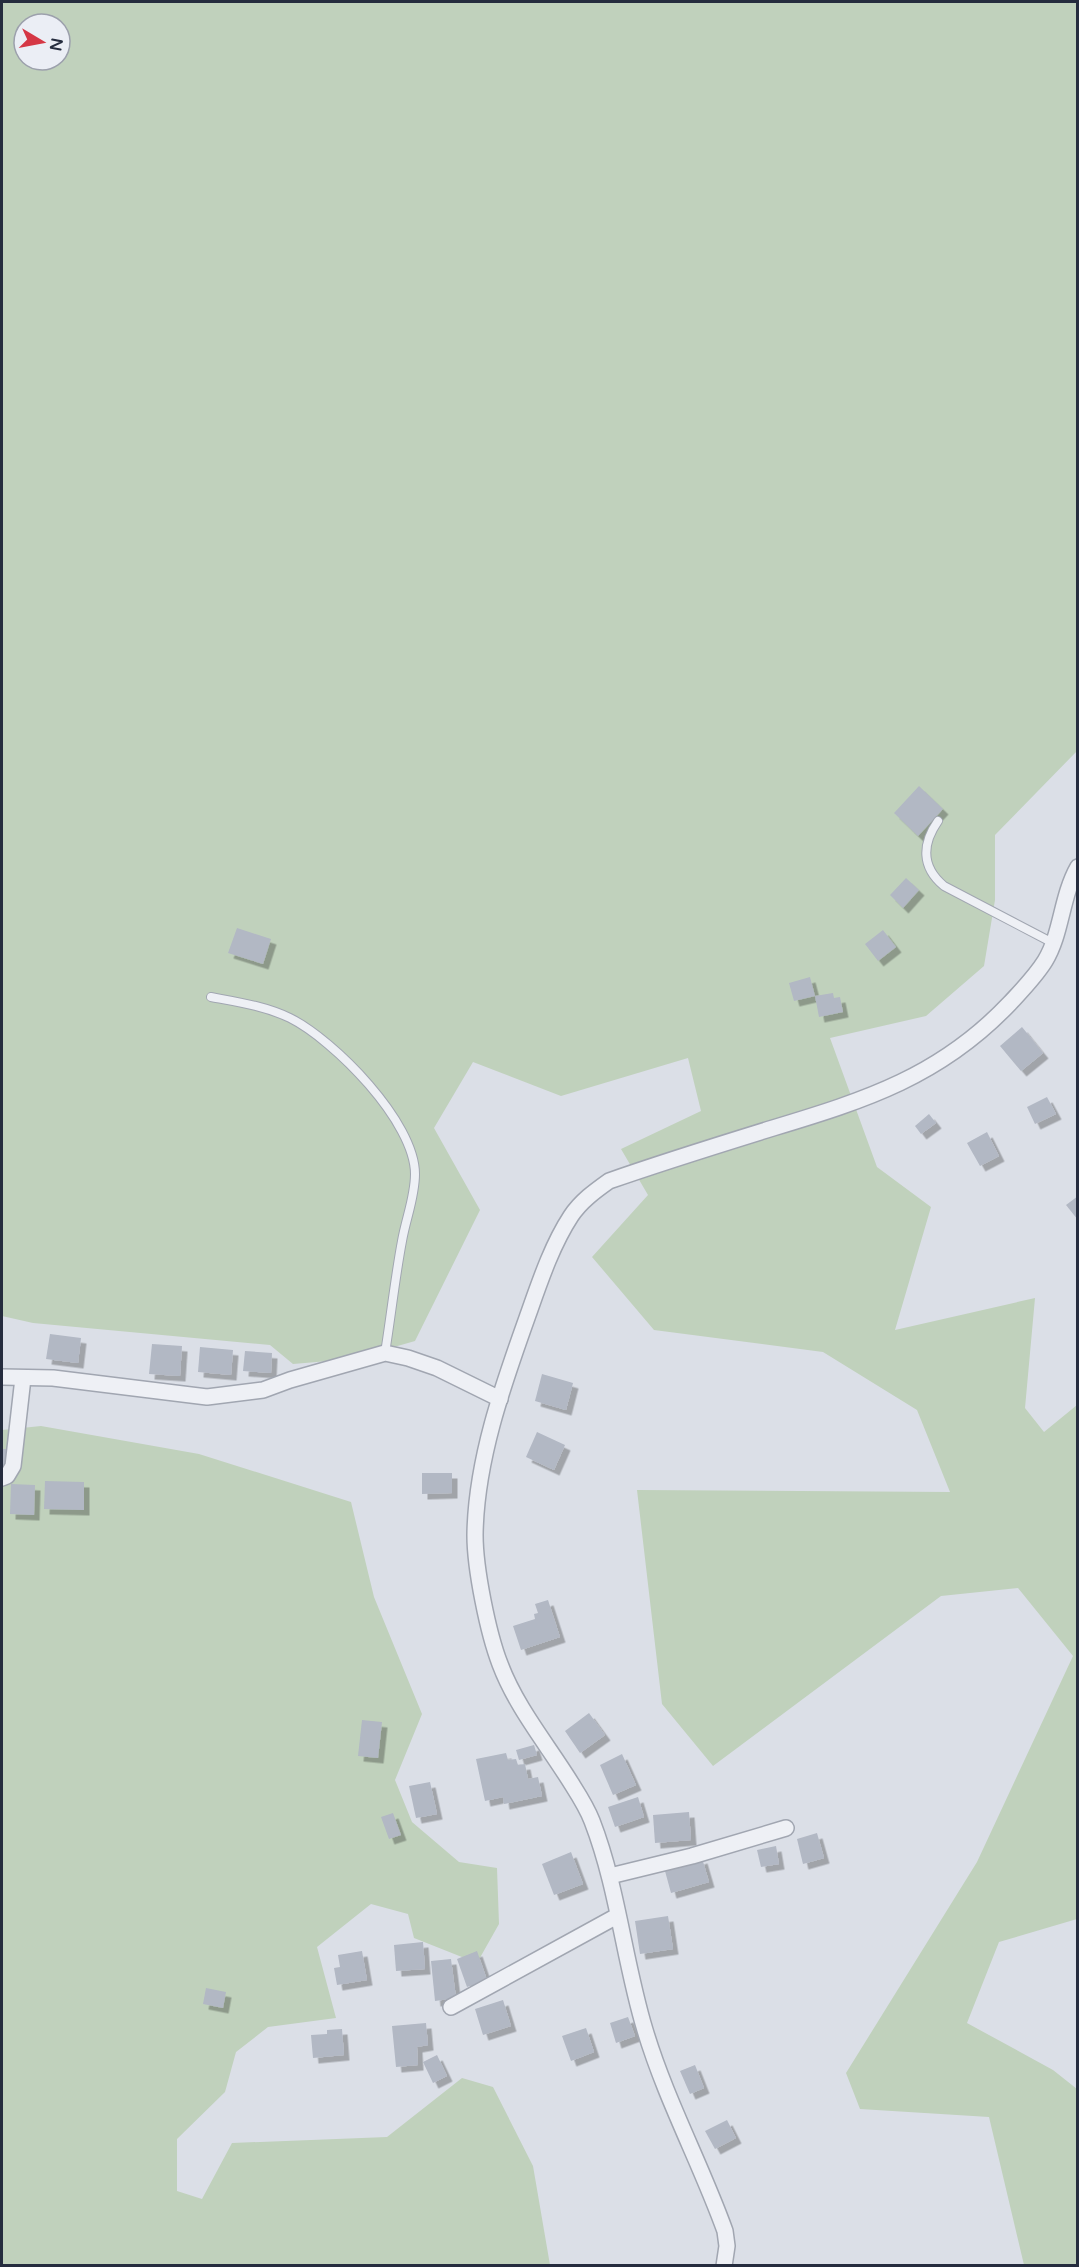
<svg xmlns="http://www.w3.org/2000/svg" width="1079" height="2267" font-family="'Varela Round',sans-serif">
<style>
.green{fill:#c0d1bc;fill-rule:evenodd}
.building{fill:#b2b8c4;filter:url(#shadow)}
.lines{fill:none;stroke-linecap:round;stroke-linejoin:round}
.lane-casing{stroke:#a1a6b1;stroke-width:10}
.street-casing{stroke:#a1a6b1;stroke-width:18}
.lane{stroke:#eef0f5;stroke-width:8}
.street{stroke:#eef0f5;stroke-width:15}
</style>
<defs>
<filter id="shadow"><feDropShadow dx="5.5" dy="5.5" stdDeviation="0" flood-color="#0004"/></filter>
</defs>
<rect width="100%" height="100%" fill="#dbdfe7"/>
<g class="green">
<path d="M2 2H1077V751L995 835V900L984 966 926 1016 830 1038 877 1167 931 1207 895 1330 1035 1298 1025 1408 1044 1432 1077 1405V1919L999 1942 967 2023 1053 2070 1077 2089V2265H1024L989 2117 860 2109 846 2073 977 1862 1073 1656 1018 1588 941 1596 713 1766 662 1704 637 1490 950 1492 917 1410 823 1352 654 1330 592 1257 648 1195 621 1149 701 1111 688 1058 561 1096 473 1062 434 1128 480 1210 415 1341 352 1359 293 1364 270 1345 33 1323 2 1316ZM24 24H60V60H24Z"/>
<path d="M41 1426 199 1454 351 1502 374 1597 422 1714 395 1780 412 1822 459 1862 497 1868 499 1924 477 1963 414 1938 408 1914 371 1904 317 1947 336 2018 268 2027 236 2052 225 2092 177 2139V2191L202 2199 232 2143 387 2137 462 2078 493 2087 533 2166 550 2265 2 2266V1430Z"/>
</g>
<g class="building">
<path d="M919 786 943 809 918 836 894 813Z"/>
<path d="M906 878 919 890 903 908 890 895Z"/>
<path d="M237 928 271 939 263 964 228 953Z"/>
<path d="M883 930 896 947 878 961 865 944Z"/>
<path d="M810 977 815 996 794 1001 789 983Z"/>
<path d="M833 993 834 998 840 997 843 1012 819 1017 815 996Z"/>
<path d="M1022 1027 1043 1053 1021 1071 1000 1046Z"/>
<path d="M1047 1097 1056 1114 1035 1124 1027 1107Z"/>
<path d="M929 1114 936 1123 921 1134 915 1126Z"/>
<path d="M987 1132 999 1156 980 1166 967 1143Z"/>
<path d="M1078 1196V1220L1066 1205Z"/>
<path d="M50 1334 81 1338 78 1363 46 1359Z"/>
<path d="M152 1344 182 1346 180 1376 149 1374Z"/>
<path d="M200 1347 233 1350 231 1375 198 1372Z"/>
<path d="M245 1351 272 1353 271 1373 243 1371Z"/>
<path d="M542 1374 573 1383 566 1410 535 1401Z"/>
<path d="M537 1432 565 1445 554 1470 526 1457Z"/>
<path d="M2 1449H8L9 1469 2 1470Z"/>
<path d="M422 1473H452V1493L422 1494Z"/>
<path d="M45 1481 84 1482V1510L44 1509Z"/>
<path d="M11 1484 35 1485 34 1515 10 1514Z"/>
<path d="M548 1600 560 1637 521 1650 513 1626 535 1619 534 1614 538 1613 535 1604Z"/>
<path d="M589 1713 605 1735 580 1753 565 1731Z"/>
<path d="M362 1720 382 1722 378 1758 358 1756Z"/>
<path d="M534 1745 537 1755 519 1760 516 1750Z"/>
<path d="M506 1753 508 1760 516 1759 518 1765 525 1764 528 1779 538 1777 542 1796 504 1804 503 1797 485 1801 476 1759Z"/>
<path d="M622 1754 636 1785 613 1795 600 1765Z"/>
<path d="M430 1782 437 1814 416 1818 409 1786Z"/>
<path d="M638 1797 644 1817 615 1827 608 1807Z"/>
<path d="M689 1812 691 1840 655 1843 653 1815Z"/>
<path d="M393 1813 401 1835 389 1839 381 1817Z"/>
<path d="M817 1833 824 1858 803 1864 797 1839Z"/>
<path d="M776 1846 779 1864 761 1867 757 1850Z"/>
<path d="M571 1852 583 1884 554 1895 542 1864Z"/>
<path d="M702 1858 709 1882 671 1893 665 1871Z"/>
<path d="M668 1916 673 1949 640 1954 635 1921Z"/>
<path d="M423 1942 425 1969 396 1971 394 1945Z"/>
<path d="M362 1951 367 1980 337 1985 334 1968 340 1967 338 1955Z"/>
<path d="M477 1951 487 1980 467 1987 457 1959Z"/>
<path d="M451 1959 456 1998 435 2001 431 1961Z"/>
<path d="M206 1988 226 1992 223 2008 203 2004Z"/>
<path d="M503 2000 511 2026 483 2035 475 2009Z"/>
<path d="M628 2017 635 2036 616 2043 610 2023Z"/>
<path d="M426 2023 428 2045 417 2047 418 2065 396 2067 392 2026Z"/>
<path d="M586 2028 594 2052 571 2061 562 2036Z"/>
<path d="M342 2029 344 2055 313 2058 311 2035 327 2034V2030Z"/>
<path d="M437 2055 447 2076 433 2083 423 2062Z"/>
<path d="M695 2065 704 2088 690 2094 680 2071Z"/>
<path d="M727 2120 736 2138 715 2149 705 2131Z"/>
</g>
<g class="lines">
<defs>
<g id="lane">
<path d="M938 821C922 844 921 867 944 886L1053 943"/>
<path d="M211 997C238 1002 265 1006 290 1018 334 1040 415 1122 415 1174 415 1197 406 1218 402 1241 395 1278 391 1316 385 1353"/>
</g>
<g id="street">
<path d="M2 1377 53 1378 207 1397 263 1390 290 1380 385 1353 408 1358 437 1368 500 1399"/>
<path d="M2 1478 7 1476 13 1466 23 1378"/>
<path d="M610 1876 692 1856 786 1828"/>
<path d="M451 2007 617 1916"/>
<path d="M724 2266 727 2246 725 2231C701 2164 666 2100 645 2030 624 1961 618 1888 592 1821 587 1808 580 1797 573 1786 548 1745 517 1709 500 1664 488 1633 475 1569 475 1535 476 1460 503 1385 528 1315 540 1281 552 1245 571 1216 581 1201 595 1191 609 1181 663 1162 718 1145 773 1128 866 1100 941 1076 1010 1003 1022 990 1035 977 1045 961 1062 933 1061 897 1078 867"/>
</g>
</defs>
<use href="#lane" class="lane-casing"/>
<use href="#street" class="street-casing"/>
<use href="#lane" class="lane"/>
<use href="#street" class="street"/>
</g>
<rect width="1079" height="2267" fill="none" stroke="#252c3e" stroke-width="6"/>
<g transform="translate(42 42) rotate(100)"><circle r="28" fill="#ebeef5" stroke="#9ca0ac" stroke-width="1.5"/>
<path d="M0-4.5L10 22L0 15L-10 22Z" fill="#d53745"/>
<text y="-9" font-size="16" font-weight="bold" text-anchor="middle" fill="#252c3e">N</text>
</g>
</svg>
